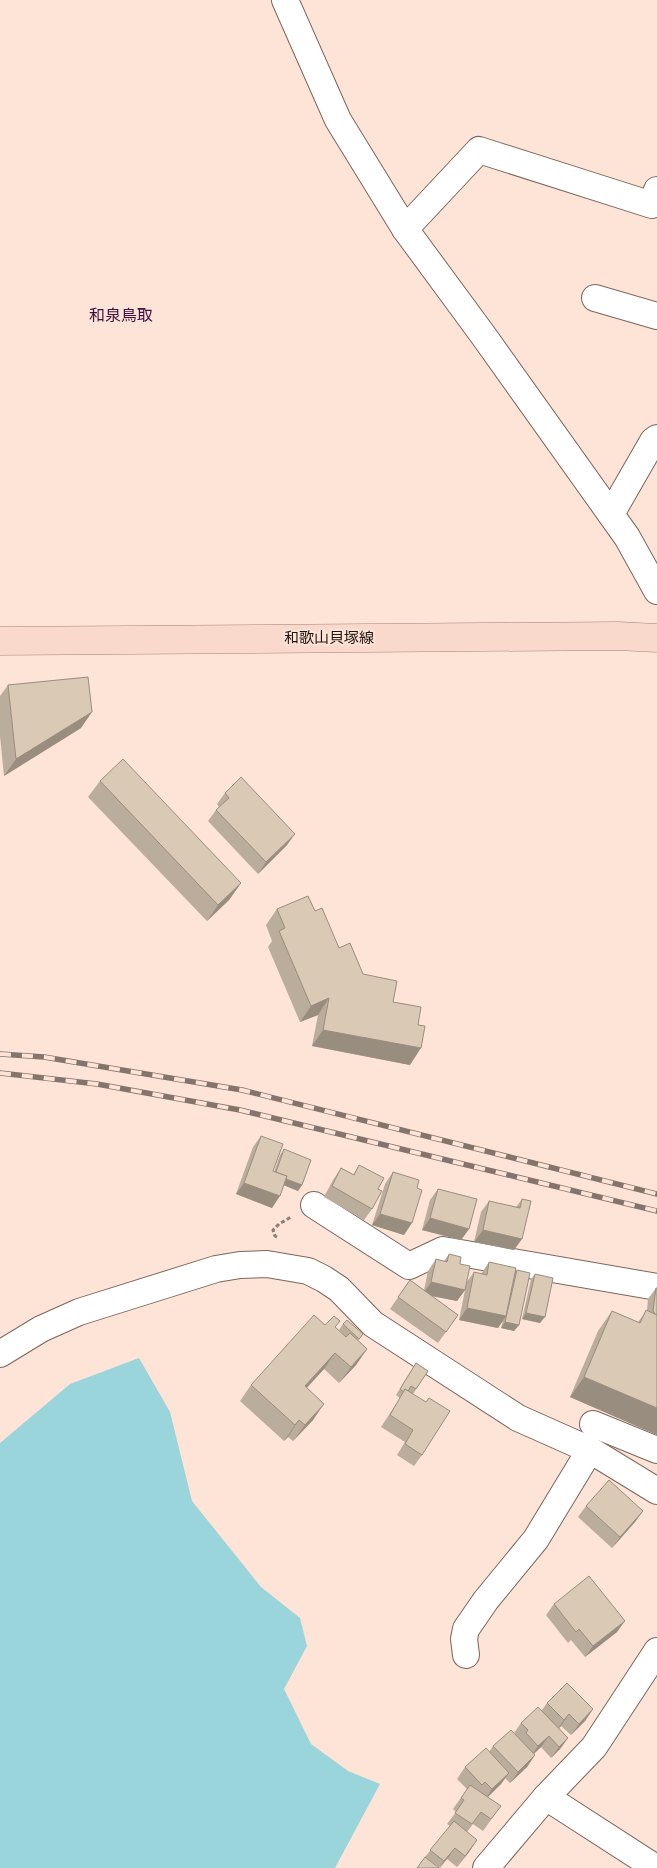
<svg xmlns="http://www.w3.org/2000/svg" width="657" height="1868" font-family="'Alegreya Sans','Noto Sans JP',sans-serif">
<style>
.water{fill:#9ad5db}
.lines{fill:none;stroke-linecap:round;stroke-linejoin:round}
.minor-casing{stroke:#7c655a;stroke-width:28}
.major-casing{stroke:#a98474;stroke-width:29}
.path{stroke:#8f7d74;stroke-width:3;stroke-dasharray:4 2.5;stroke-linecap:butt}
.minor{stroke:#fff;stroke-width:26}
.major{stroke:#f8d9cc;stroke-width:28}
.rail-casing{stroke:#85746b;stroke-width:5.5}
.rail{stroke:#fee3d7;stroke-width:4;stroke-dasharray:11;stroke-linecap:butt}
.wall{fill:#bbad9c}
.shaded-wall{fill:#998d7f}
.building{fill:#dac9b5;stroke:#998d7f}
.labels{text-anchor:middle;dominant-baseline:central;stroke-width:4;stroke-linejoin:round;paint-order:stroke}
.street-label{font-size:15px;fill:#1f1611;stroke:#fee3d7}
.neighbourhood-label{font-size:16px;fill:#401244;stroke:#fee3d7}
</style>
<rect width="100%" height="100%" fill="#fee3d7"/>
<path class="water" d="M139 1358 170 1412 192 1501 261 1587 300 1618 307 1646 284 1689 311 1744 348 1771 380 1784 335 1868H0V1443L70 1384Z"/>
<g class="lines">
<defs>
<g id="minor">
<path d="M285 0 338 120 405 229 483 335 627 537 657 591"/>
<path d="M405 229 479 150 652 205 657 190"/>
<path d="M595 298 657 316"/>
<path d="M611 514 653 441 657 438"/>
<path d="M314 1205 409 1266 443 1250 657 1287"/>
<path d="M0 1354 41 1329 79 1312 216 1269 240 1265 267 1264 308 1271 324 1279 339 1289 373 1324 518 1418 590 1450 657 1491"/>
<path d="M593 1424 657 1450"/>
<path d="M466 1655 464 1639 466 1629 486 1600 536 1539 590 1450"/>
<path d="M546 1797 656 1868"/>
<path d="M486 1868 546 1797 594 1747 657 1651"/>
</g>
<path id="major" d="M0 641 618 636 657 638"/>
</defs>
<use href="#minor" class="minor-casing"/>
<use href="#major" class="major-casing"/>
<path class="path" d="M277 1237 275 1236 273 1230 279 1224 291 1217"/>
<use href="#minor" class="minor"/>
<use href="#major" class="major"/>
<defs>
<g id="rail">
<path d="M0 1054 44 1057 242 1090 657 1194"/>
<path d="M0 1073 97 1084 240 1110 657 1211"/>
</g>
</defs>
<use href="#rail" class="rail-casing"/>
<use href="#rail" class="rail"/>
</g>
<g class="wall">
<path d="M8 685 81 728 4 776 0 736V696Z"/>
<path d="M100 781 241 883 229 900 207 921 88 797Z"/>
<path d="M225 793 287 845 258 874 208 821 216 810 219 807 217 804Z"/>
<path d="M277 909 315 911 339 948 363 974 393 1002 410 1065 312 1046 318 1015 300 1022 268 947 272 941 266 925Z"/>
<path d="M261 1136 273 1171 274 1172 280 1155 284 1149 302 1185 298 1191 284 1185 272 1208 236 1194 253 1147Z"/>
<path d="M359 1165 372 1209 364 1220 324 1197 333 1180 341 1168 353 1175Z"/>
<path d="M393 1172 417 1188 404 1235 372 1225 385 1184Z"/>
<path d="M438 1189 469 1229 461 1240 422 1230 430 1200Z"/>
<path d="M522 1199 514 1250 474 1242 481 1212 489 1201 516 1207Z"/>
<path d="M449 1254 460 1264 466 1283 474 1272 481 1274 489 1262 516 1271 517 1270 519 1325 514 1331 501 1328 503 1321 498 1328 459 1320 465 1290 457 1301 431 1296 458 1315 438 1343 390 1309 410 1280 424 1290 428 1271 436 1259 444 1261Z"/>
<path d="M535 1274 540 1323 522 1319 531 1279Z"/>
<path d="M656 1288 657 1435 570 1397 598 1331 612 1311 638 1322 647 1310 648 1299Z"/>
<path d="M343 1324 363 1334 358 1341 367 1349 356 1365 339 1383 324 1369 307 1388 313 1420 293 1441 288 1437 284 1441 240 1401 251 1385 325 1325 336 1328 346 1337 339 1330Z"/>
<path d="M416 1363 428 1371 413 1394 422 1455 414 1466 397 1455 405 1442 381 1427 400 1398 396 1395Z"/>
<path d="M586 1506 643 1511 635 1522 612 1548 578 1517Z"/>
<path d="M554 1604 617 1632 585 1657 571 1640 568 1643 546 1615Z"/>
<path d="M547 1703 593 1709 585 1721 571 1735 561 1726 559 1728 568 1738 560 1749 551 1758 541 1747 534 1754 535 1755 527 1767 510 1783 505 1778 501 1784 487 1797 501 1806 483 1831 473 1824 467 1832 477 1840 469 1852 457 1867 447 1859 440 1868 425 1857 450 1826 447 1824 456 1812 453 1809 467 1789 457 1779 465 1767 489 1752 493 1746 514 1733 521 1723 542 1710Z"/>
</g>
<g class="shaded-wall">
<path d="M92 712 81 728 4 776 16 759Z"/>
<path d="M295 834 287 845 258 874 266 862Z"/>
<path d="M241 883 229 900 207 921 218 905Z"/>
<path d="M329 998 318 1015 300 1022 311 1006Z"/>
<path d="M323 1030 421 1048 410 1065 312 1046Z"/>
<path d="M275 1174 302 1185 298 1191 271 1180Z"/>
<path d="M244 1183 280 1196 272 1208 236 1194Z"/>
<path d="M380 1214 412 1223 404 1235 372 1225Z"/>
<path d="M430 1218 469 1229 461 1240 422 1230Z"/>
<path d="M483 1230 522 1239 514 1250 474 1242Z"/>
<path d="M431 1282 465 1290 457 1301 423 1294Z"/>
<path d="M467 1308 506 1316 498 1328 459 1320Z"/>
<path d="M526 1313 545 1317 540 1323 522 1319Z"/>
<path d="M505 1322 519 1325 514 1331 501 1328Z"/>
<path d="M367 1349 356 1365 339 1383 351 1367Z"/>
<path d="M335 1353 324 1369 293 1402 305 1386Z"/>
<path d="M584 1377 657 1408V1435L570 1397Z"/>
<path d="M324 1404 313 1420 293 1441 305 1425Z"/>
<path d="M299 1420 288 1437 284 1441 295 1425Z"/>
<path d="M643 1511 635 1522 612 1548 620 1537Z"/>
<path d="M625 1621 617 1632 585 1657 593 1646Z"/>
<path d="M593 1709 585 1721 571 1735 579 1724Z"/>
<path d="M569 1714 561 1726 556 1731 564 1720Z"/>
<path d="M549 1736 541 1747 530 1757 538 1746Z"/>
<path d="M568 1738 560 1749 551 1758 559 1747Z"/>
<path d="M535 1755 527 1767 510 1783 518 1772Z"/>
<path d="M509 1773 501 1784 484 1801 492 1789Z"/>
<path d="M477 1840 469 1852 457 1867 465 1856Z"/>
<path d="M455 1848 447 1859 439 1868 444 1861Z"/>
</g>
<g class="building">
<path d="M88 677 92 712 16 759 8 685Z"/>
<path d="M123 759 241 883 218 905 100 781Z"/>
<path d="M241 777 295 834 266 862 216 810 229 798 225 793Z"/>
<path d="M308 896 315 911 322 908 339 948 350 943 363 974 397 981 393 1002 421 1007 418 1025 425 1026 421 1048 323 1030 329 998 311 1006 279 931 285 928 277 909Z"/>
<path d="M261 1136 283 1144 273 1171 287 1176 280 1196 244 1183Z"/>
<path d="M284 1149 311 1160 302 1185 286 1179 287 1176 276 1172Z"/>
<path d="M359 1165 384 1178 378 1189 382 1191 372 1209 332 1186 341 1168 354 1175Z"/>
<path d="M393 1172 419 1180 417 1188 422 1190 412 1223 380 1214Z"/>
<path d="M438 1189 477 1199 469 1229 430 1218Z"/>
<path d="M522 1199 531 1201 522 1239 483 1230 489 1201 520 1208Z"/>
<path d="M449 1254 461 1257 460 1264 470 1266 465 1290 431 1282 436 1259 447 1262Z"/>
<path d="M489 1262 516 1268 506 1316 467 1308 474 1272 487 1275Z"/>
<path d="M517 1270 530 1273 519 1325 505 1322Z"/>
<path d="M535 1274 553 1278 545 1317 526 1313Z"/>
<path d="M410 1280 458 1315 446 1332 398 1297Z"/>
<path d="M656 1288H657V1315L655 1314 653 1311Z"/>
<path d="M646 1310 657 1315V1408L584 1377 612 1311 640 1323Z"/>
<path d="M314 1315 325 1325 334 1316 340 1321 335 1327 346 1337 350 1333 367 1349 351 1367 335 1353 305 1386 324 1404 305 1425 299 1420 295 1425 251 1385Z"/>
<path d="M347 1320 363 1334 359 1339 343 1324Z"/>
<path d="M416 1363 428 1371 416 1389 411 1386 408 1391 405 1389 404 1392 400 1389Z"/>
<path d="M405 1389 426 1402 429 1398 450 1411 422 1455 405 1444 413 1430 390 1415Z"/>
<path d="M609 1480 643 1511 620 1537 586 1506Z"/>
<path d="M589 1576 625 1621 593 1646 579 1629 576 1632 554 1604Z"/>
<path d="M567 1683 593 1709 579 1724 569 1714 564 1720 547 1703Z"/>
<path d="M538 1707 568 1738 559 1747 549 1736 538 1746 526 1733 528 1730 521 1723Z"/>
<path d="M511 1730 535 1755 518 1772 493 1746Z"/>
<path d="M486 1748 509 1773 492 1789 485 1782 482 1785 465 1767Z"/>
<path d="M470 1785 501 1806 491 1819 481 1812 472 1824 455 1813 464 1800 461 1798Z"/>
<path d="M454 1821 477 1840 465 1856 455 1848 444 1861 430 1850Z"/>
<path d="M425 1857 439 1868H417Z"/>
</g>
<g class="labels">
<g class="street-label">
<text x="329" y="638">和歌山貝塚線</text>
</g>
<g class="neighbourhood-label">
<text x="121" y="316">和泉鳥取</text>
</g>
</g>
</svg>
